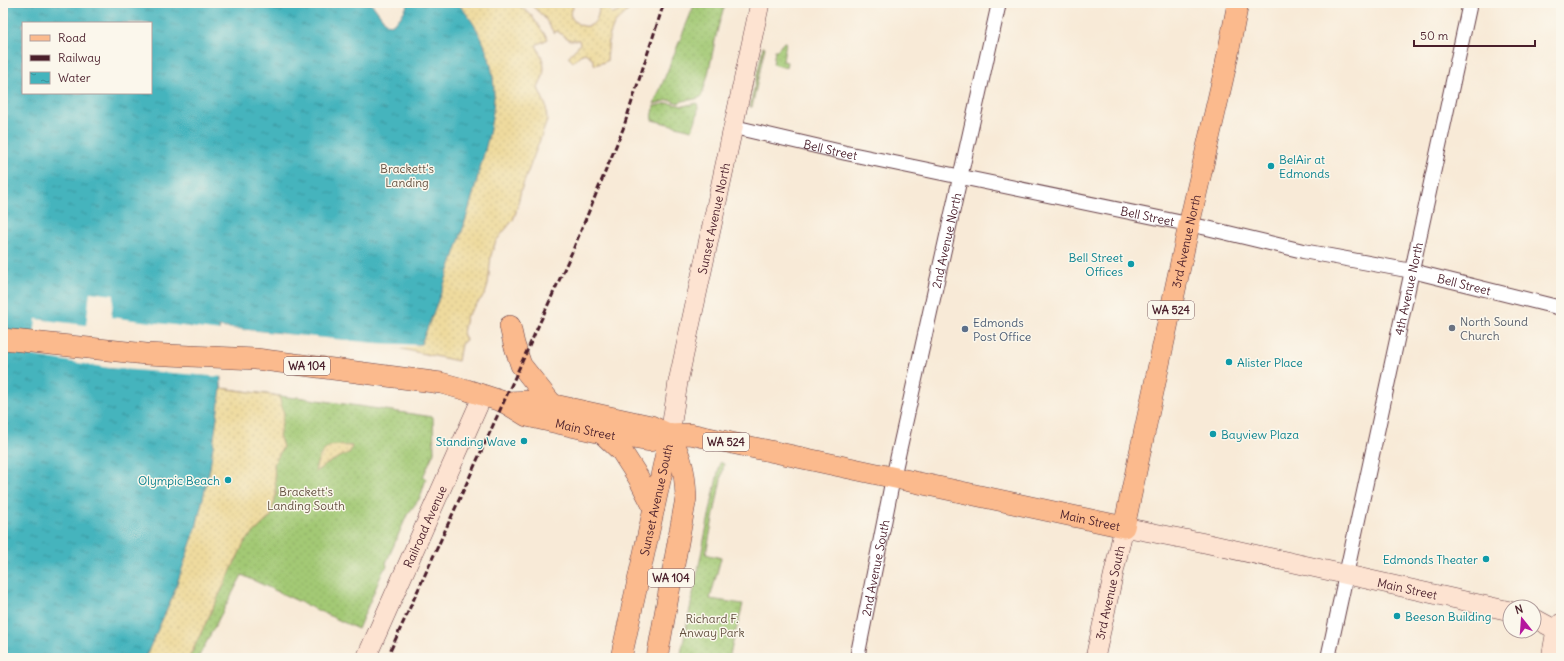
<svg xmlns="http://www.w3.org/2000/svg" width="1564" height="661" font-family="Delius,sans-serif">
<style>
.grass{fill:url(#grass-dots);stroke:#767450}
.sand{fill:url(#sand-dots);stroke:#9c7c64}
.water{fill:url(#water-ripples);stroke:#476a74;fill-rule:evenodd}
.pier{fill:#f8ead7}
.lines{fill:none;stroke-linecap:round;stroke-linejoin:round}
.street-casing{stroke:#643d45;stroke-width:16}
.secondary-casing{stroke:#643d45;stroke-width:20}
.primary-casing{stroke:#643d45;stroke-width:22}
.street{stroke:#fff;stroke-width:14}
.secondary{stroke:#fde3d1;stroke-width:19}
.primary{stroke:#fbba8d;stroke-width:21}
.rail{stroke:#4a1f2b;stroke-width:3;stroke-dasharray:6 3;stroke-linecap:butt}
.culture-dot{fill:#0f9aa8;stroke:#fbf7ec;stroke-width:1.5}
.worship-dot{fill:#6b7280;stroke:#fbf7ec;stroke-width:1.5}
.service-dot{fill:#5c6f8a;stroke:#fbf7ec;stroke-width:1.5}
.labels{text-anchor:middle;dominant-baseline:central;stroke-width:3;stroke-linejoin:round;paint-order:stroke}
.shield{fill:#fbf7ec;stroke:#7f6065;stroke-width:1}
.shield-label{font-size:11px;font-weight:bold;fill:#4a1f2b}
.street-label{font-size:12px;fill:#4a1f2b;stroke:#fbf7ec}
.culture-label{font-size:12px;fill:#0d838f;stroke:#fbf7ec;text-anchor:start}
.park-label{font-size:12px;fill:#655241;stroke:#fbf7ec}
.worship-label{font-size:12px;fill:#5b616d;stroke:#fbf7ec;text-anchor:start}
.service-label{font-size:12px;fill:#4e5e75;stroke:#fbf7ec;text-anchor:start}
</style>
<defs>
<pattern id="grass-dots" width="8" height="8" patternUnits="userSpaceOnUse"><rect width="8" height="8" fill="#a3c974"/><path d="M2 2h.1M6 6h.1" fill="none" stroke="#8eac65" stroke-width="1.8" stroke-linecap="round"/></pattern>
<pattern id="sand-dots" width="8" height="8" patternUnits="userSpaceOnUse"><rect width="8" height="8" fill="#eeda9e"/><path d="M2 2h.1M6 6h.1" fill="none" stroke="#cebb88" stroke-width="1.8" stroke-linecap="round"/></pattern>
<pattern id="water-ripples" width="26" height="14" patternUnits="userSpaceOnUse"><rect width="26" height="14" fill="#44b4bd"/><path d="M2 4q2-2 4 0t4 0M15 11q2-2 4 0t4 0" fill="none" stroke="#3b929a"/></pattern>
</defs>
<rect width="100%" height="100%" fill="#fbf7ec"/>
<filter id="ink" filterUnits="userSpaceOnUse"><feTurbulence type="fractalNoise" baseFrequency=".025" numOctaves="2"/><feDisplacementMap in="SourceGraphic" scale="8" xChannelSelector="R" yChannelSelector="G"/><feConvolveMatrix kernelMatrix="1 2 1 2 8 2 1 2 1" color-interpolation-filters="sRGB"/></filter>
<filter id="wash" filterUnits="userSpaceOnUse"><feTurbulence type="fractalNoise" baseFrequency=".012" numOctaves="4" result="noise"/><feDisplacementMap in="SourceGraphic" scale="16" xChannelSelector="R" yChannelSelector="G"/><feGaussianBlur stdDeviation="0.9" result="paint"/><feColorMatrix in="noise" values="0 0 0 0 0 0 0 0 0 0 0 0 0 0 0 0 0 1.4 0 .05"/><feComposite in="paint" operator="in"/></filter>
<g filter="url(#wash)">
<rect width="100%" height="100%" fill="#f8ead7"/>
<g class="grass">
<path d="M695 3H726C713 34 713 66 701 97 693 101 685 99 678 103L670 100 654 104Z"/>
<path d="M784 42H786L783 61 787 62 786 68 773 64 775 50H777Z"/>
<path d="M763 47H765L752 107H750Z"/>
<path d="M669 103 683 106 697 103C700 111 695 122 692 130L652 120 654 106Z"/>
<path d="M221 388 295 398 297 397 433 417 434 452 423 477 426 479 420 498 407 515 386 563 387 566 383 571 358 629 242 575 198 658H145Z"/>
<path d="M720 462 724 464 706 554 721 558 710 599 743 604 729 658H680Z"/>
</g>
<g class="sand">
<path d="M440 3H516L531 15 548 39 536 45C545 62 547 70 538 88L546 106 547 121 521 190 516 212 513 220 496 241 491 255 488 285 485 294 466 317 463 333 466 340 461 344 458 361 374 343Z"/>
<path d="M529 3H572L573 8 570 14C574 25 589 32 596 20 599 15 599 8 599 3H611L609 8 612 14 619 12 624 4 630 3V9L614 24 609 37 607 61 595 65 591 57 585 53 580 55 573 62 568 57 580 44 579 40H570L557 31 554 33 544 17Z"/>
<path d="M219 327 221 388 279 396 284 414 279 435 283 447 274 464 276 495 271 516 245 541 189 658H114Z"/>
<path d="M333 445 352 446 350 452 330 462 315 472C317 460 320 451 333 445Z"/>
</g>
<path class="water" d="M3 3H371L387 24 391 25 400 18 409 3H457C476 22 490 51 493 78 497 108 488 140 480 168 465 229 444 287 421 344L401 347 219 327 221 388 210 468 196 528 172 598 145 658H3ZM23 23H151V93H23Z"/>
<g class="pier">
<path d="M90 292 114 295 111 317 221 331 223 377 109 368 3 351V332L34 337 36 319 86 325Z"/>
<path d="M219 327 374 343 423 345 400 349 289 337Z"/>
</g>
</g>
<g filter="url(#ink)">
<g class="lines">
<defs>
<g id="street">
<path id="s1" d="M734 127 846 153 1207 228 1303 251 1412 271 1561 308"/>
<path id="s2" d="M857 658 893 478 999 3"/>
<path id="s3" d="M1328 658 1470 3"/>
</g>
<g id="secondary">
<path id="s4" d="M670 435 678 382 760 3"/>
<path d="M1534 618 1556 630 1561 631"/>
<path id="s5" d="M366 658 483 395"/>
<path id="s6" d="M1095 658 1124 527 1200 542 1510 611"/>
<path d="M1551 658 1556 630 1561 623"/>
</g>
<g id="primary">
<path d="M510 326 514 344 521 365 552 404"/>
<path id="s7" d="M3 339 146 354 256 359 441 383 467 390 504 402 527 416 602 433 650 441 670 435 690 434 1124 527 1189 225 1225 69 1238 3"/>
<path d="M504 402 536 401 651 426 670 435"/>
<path d="M602 433 622 452 638 477 654 508"/>
<path id="s8" d="M621 658 670 435"/>
<path d="M657 658 686 498C685 471 682 459 670 435"/>
</g>
</defs>
<use href="#street" class="street-casing"/>
<use href="#secondary" class="secondary-casing"/>
<use href="#primary" class="primary-casing"/>
<use href="#street" class="street"/>
<use href="#secondary" class="secondary"/>
<use href="#primary" class="primary"/>
<path class="rail" d="M387 658 572 252 623 129 664 3"/>
</g>
</g>
<g class="culture-dot">
<circle cx="1271" cy="166" r="4"/>
<circle cx="1131" cy="264" r="4"/>
<circle cx="1229" cy="362" r="4"/>
<circle cx="1213" cy="434" r="4"/>
<circle cx="524" cy="441" r="4"/>
<circle cx="228" cy="480" r="4"/>
<circle cx="1486" cy="559" r="4"/>
<circle cx="1397" cy="616" r="4"/>
</g>
<circle class="worship-dot" cx="1452" cy="328" r="4"/>
<circle class="service-dot" cx="965" cy="329" r="4"/>
<g class="labels">
<g class="shield">
<rect x="1148" y="301" width="46" height="18" rx="3"/>
<rect x="284" y="357" width="46" height="18" rx="3"/>
<rect x="703" y="433" width="46" height="18" rx="3"/>
<rect x="648" y="569" width="46" height="18" rx="3"/>
</g>
<g class="shield-label">
<text x="1171" y="310">WA 524</text>
<text x="307" y="366">WA 104</text>
<text x="726" y="442">WA 524</text>
<text x="671" y="578">WA 104</text>
</g>
<g class="street-label">
<text stroke="none"><textPath href="#s1" startOffset="99">Bell Street</textPath></text>
<text stroke="none"><textPath href="#s1" startOffset="423">Bell Street</textPath></text>
<text stroke="none"><textPath href="#s4" startOffset="221">Sunset Avenue North</textPath></text>
<text stroke="none"><textPath href="#s2" startOffset="427">2nd Avenue North</textPath></text>
<text stroke="none"><textPath href="#s7" startOffset="1436">3rd Avenue North</textPath></text>
<text stroke="none"><textPath href="#s1" startOffset="747">Bell Street</textPath></text>
<text stroke="none"><textPath href="#s3" startOffset="378">4th Avenue North</textPath></text>
<text stroke="none"><textPath href="#s7" startOffset="593">Main Street</textPath></text>
<text stroke="none"><textPath href="#s8" startOffset="162">Sunset Avenue South</textPath></text>
<text stroke="none"><textPath href="#s7" startOffset="1109">Main Street</textPath></text>
<text stroke="none"><textPath href="#s5" startOffset="144">Railroad Avenue</textPath></text>
<text stroke="none"><textPath href="#s2" startOffset="92">2nd Avenue South</textPath></text>
<text stroke="none"><textPath href="#s6" startOffset="424">Main Street</textPath></text>
<text stroke="none"><textPath href="#s6" startOffset="67">3rd Avenue South</textPath></text>
</g>
<g class="culture-label">
<text x="1279" y="159">BelAir at<tspan x="1279" dy="14">Edmonds</tspan></text>
<text x="1123" y="257" text-anchor="end">Bell Street<tspan x="1123" dy="14">Offices</tspan></text>
<text x="1237" y="362">Alister Place</text>
<text x="1221" y="434">Bayview Plaza</text>
<text x="516" y="441" text-anchor="end">Standing Wave</text>
<text x="220" y="480" text-anchor="end">Olympic Beach</text>
<text x="1478" y="559" text-anchor="end">Edmonds Theater</text>
<text x="1405" y="616">Beeson Building</text>
</g>
<g class="park-label">
<text x="407" y="168">Brackett's<tspan x="407" dy="14">Landing</tspan></text>
<text x="306" y="491">Brackett's<tspan x="306" dy="14">Landing South</tspan></text>
<text x="712" y="618">Richard F.<tspan x="712" dy="14">Anway Park</tspan></text>
</g>
<g class="worship-label">
<text x="1460" y="321">North Sound<tspan x="1460" dy="14">Church</tspan></text>
</g>
<g class="service-label">
<text x="973" y="322">Edmonds<tspan x="973" dy="14">Post Office</tspan></text>
</g>
</g>
<rect width="1564" height="661" fill="none" stroke="#fbf7ec" stroke-width="16"/>
<rect x="22" y="22" width="130" height="72" fill="#fbf7ec" stroke="#b4a19f"/>
<rect x="30" y="35" width="20" height="6" fill="#fbba8d" stroke="#b4a19f"/>
<text x="58" y="42" font-size="12" fill="#4a1f2b">Road</text>
<rect x="30" y="55" width="20" height="6" fill="#4a1f2b" stroke="#b4a19f"/>
<text x="58" y="62" font-size="12" fill="#4a1f2b">Railway</text>
<rect x="30" y="72" width="20" height="12" fill="url(#water-ripples)" stroke="#b4a19f"/>
<text x="58" y="82" font-size="12" fill="#4a1f2b">Water</text>
<g transform="translate(1522 619) rotate(343)"><circle r="19" fill="#fbf7ec" stroke="#b4a19f"/>
<path d="M0-3L7 15L0 10L-7 15Z" fill="#b5179e"/>
<text y="-6" font-size="11" font-weight="bold" text-anchor="middle" fill="#4a1f2b">N</text>
</g>
<path d="M1414 40v6h121v-6" fill="none" stroke="#4a1f2b" stroke-width="2"/>
<text x="1420" y="40" font-size="12" fill="#4a1f2b" stroke="#fbf7ec" stroke-width="3" paint-order="stroke">50 m</text>
</svg>
